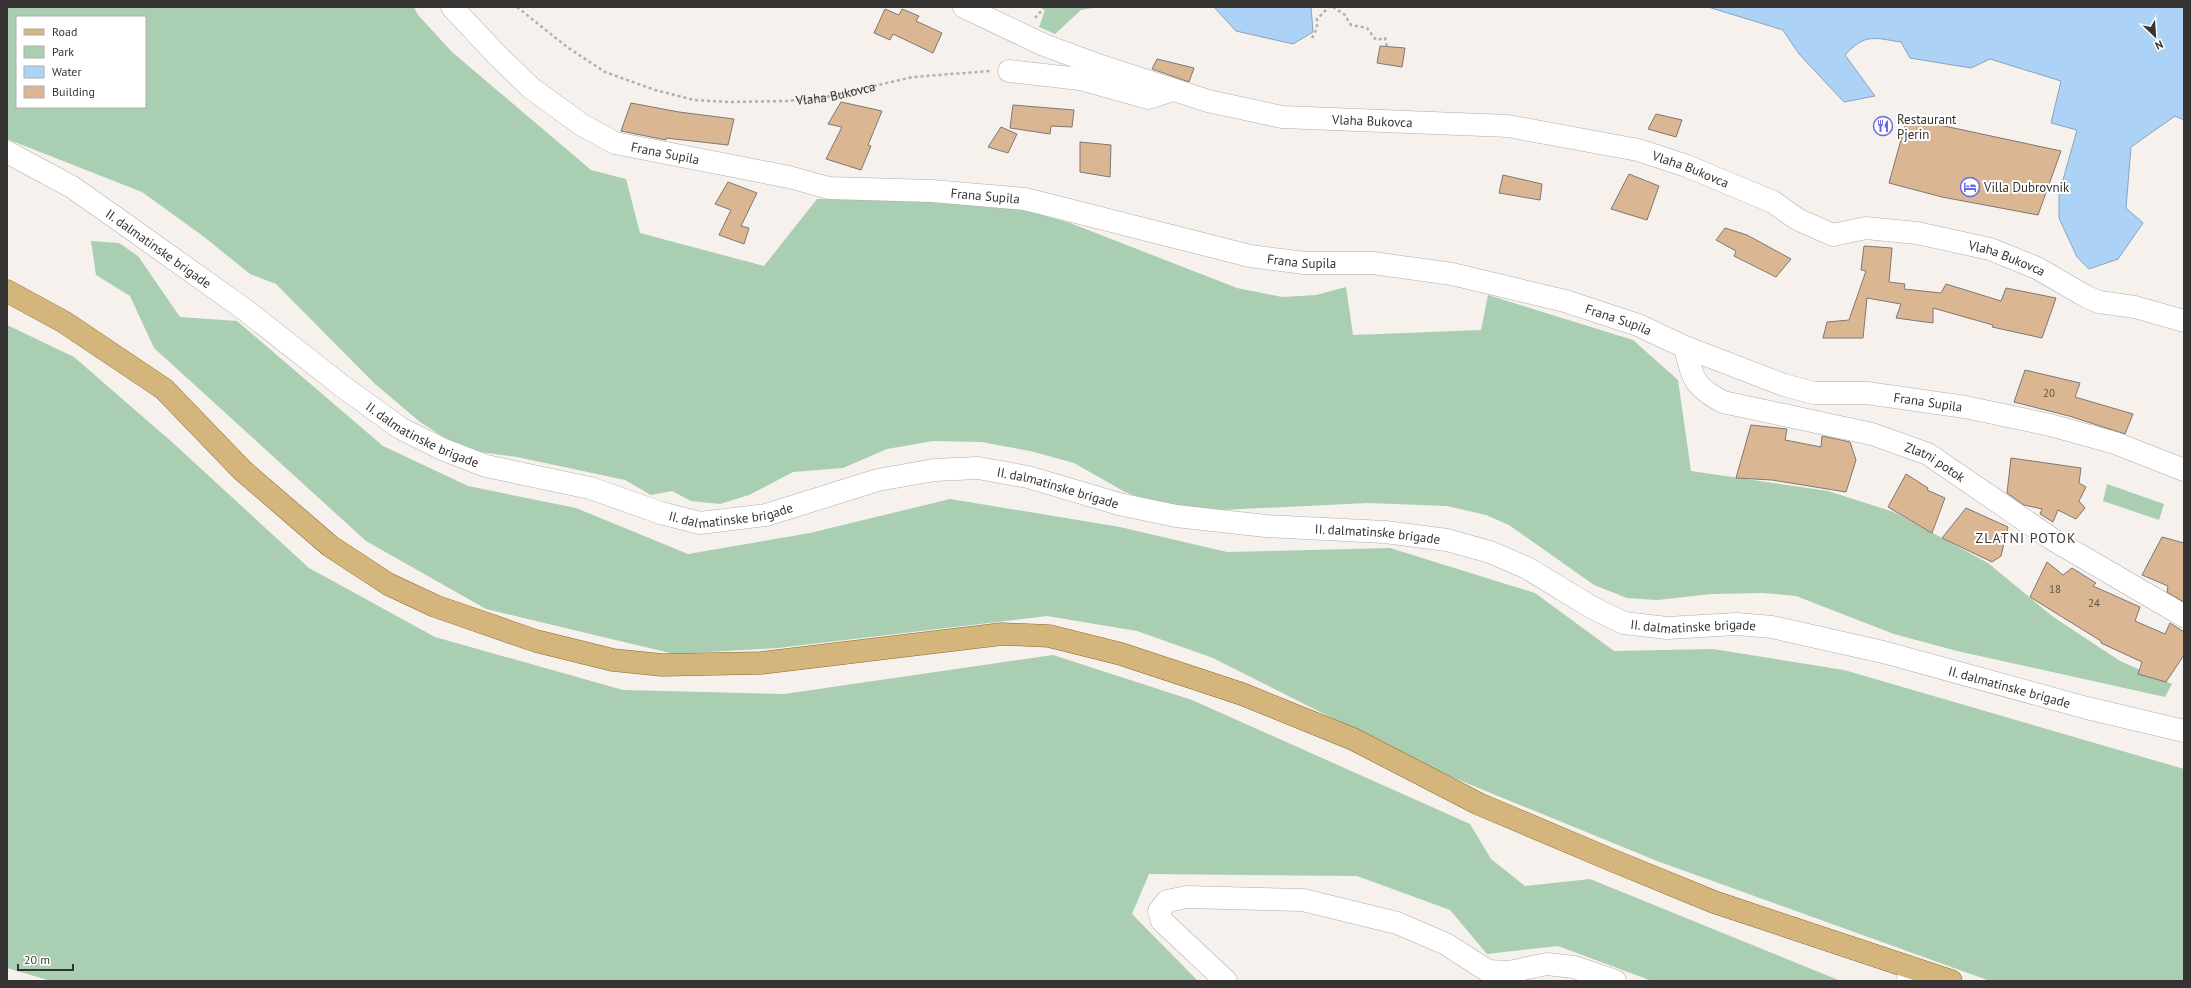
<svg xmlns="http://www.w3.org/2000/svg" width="2191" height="988" font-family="'PT Sans',sans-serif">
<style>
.green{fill:#a9ceb2;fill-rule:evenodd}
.water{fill:#acd3f6;stroke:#89a3bc}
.building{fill:#dbb692;stroke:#7d7874}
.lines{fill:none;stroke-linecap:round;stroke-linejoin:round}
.minor-casing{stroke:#b1aca8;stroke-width:23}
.major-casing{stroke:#8a692b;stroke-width:23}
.path{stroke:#b3afac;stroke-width:2.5;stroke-dasharray:3 3;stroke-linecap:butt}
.minor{stroke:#fff;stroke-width:22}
.major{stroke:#d4b67d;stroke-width:22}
.labels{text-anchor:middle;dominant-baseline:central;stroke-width:4;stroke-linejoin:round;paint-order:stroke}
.number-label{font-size:11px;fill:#5f544b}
.street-label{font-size:13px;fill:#363433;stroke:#fff}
.poi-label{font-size:13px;fill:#363433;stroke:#fff;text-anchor:start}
.neighbourhood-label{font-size:14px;letter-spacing:1px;fill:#393532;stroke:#fff}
</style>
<rect width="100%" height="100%" fill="#f6f1ec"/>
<g class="green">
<path d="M7 7H414L418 15 452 52 591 170 626 179 640 233 764 266 817 199 921 197 995 201 1070 223 1237 288 1282 297 1316 295 1346 287 1353 335 1481 330 1488 295 1633 340 1678 380 1691 471 1828 491 1894 512 1988 563 2052 616 2120 661 2172 684 2165 697 1957 651 1894 634 1796 596 1763 593 1712 594 1657 600 1627 598 1594 585 1509 525 1486 515 1447 506 1368 503 1179 512 1125 492 1074 463 1030 451 981 442 933 441 887 449 843 468 793 472 749 495 720 504 691 501 672 491 651 495 625 480 517 457 479 452 448 440 420 422 374 383 276 284 250 274 203 236 142 192 7 139ZM17 17H145V107H17Z"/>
<path d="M1046 7H1098L1081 10 1055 34 1039 27Z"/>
<path d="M91 241 119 243 138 256 180 317 237 321 383 446 468 486 576 508 688 554 810 533 950 499 1120 527 1227 552 1390 548 1535 593 1614 651 1713 649 1844 670 2184 769V981H1990L1657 861 1437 771 1213 658 1137 631 1047 616 778 648 674 654 486 609 366 541 154 348 130 296 96 275Z"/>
<path d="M7 325 74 357 173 443 309 568 435 637 623 690 784 694 1053 655 1192 700 1470 824 1491 859 1525 886 1590 879 1841 981H1652L1558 946 1487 954 1450 910 1357 876 1149 874 1132 914 1198 981H51L7 968Z"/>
<path d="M2107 484 2164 504 2159 520 2103 501Z"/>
</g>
<g class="water">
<path d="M1214 7H1311L1313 32 1293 44 1236 31Z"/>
<path d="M1708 7H2184V120L2175 116 2131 147 2126 208 2143 223 2118 259 2089 269 2077 257 2059 218V194L2077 130 2051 123 2061 81 1990 59 1971 68 1910 58 1901 42C1874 38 1865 33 1845 55L1875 96 1844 102 1799 54 1783 30Z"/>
</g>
<g class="building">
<path d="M885 9 899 15 902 9 919 16 916 21 942 33 933 53 893 34 890 40 874 33Z"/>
<path d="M1380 46 1405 48 1402 67 1377 63Z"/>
<path d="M1157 59 1194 68 1189 82 1152 69Z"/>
<path d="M841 102 882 111 868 145 871 146 861 170 826 159 842 127 828 124Z"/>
<path d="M631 103 679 112 734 119 728 145 666 138V140L621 131Z"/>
<path d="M1013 105 1074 110 1072 127 1051 126 1050 134 1010 128Z"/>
<path d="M1656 114 1682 120 1676 137 1648 129Z"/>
<path d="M1907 118 2061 151 2038 215 1942 197 1889 183Z"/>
<path d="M1001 127 1017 134 1008 153 988 147Z"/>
<path d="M1080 142 1111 145 1110 177 1080 172Z"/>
<path d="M1629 174 1659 186 1647 220 1611 209Z"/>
<path d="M1503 175 1542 184 1540 200 1499 193Z"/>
<path d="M728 182 757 193 741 226 749 228 744 244 719 235 731 210 715 204Z"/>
<path d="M1725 228 1747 235 1791 259 1776 277 1734 256 1736 251 1716 240Z"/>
<path d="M1864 246 1892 248 1889 282 1905 284 1904 289 1941 293 1946 284 2001 301 2006 288 2056 298 2042 338 1992 327 1993 325 1933 308V323L1896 318 1901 304 1867 298 1863 338H1823L1827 322 1849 320 1866 271 1861 270Z"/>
<path d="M2025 370 2080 383 2075 397 2133 414 2125 434 2069 416 2014 402Z"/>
<path d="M1751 425 1787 429 1785 440 1821 447 1822 436 1850 442 1856 460 1846 492 1772 480 1736 478Z"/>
<path d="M2011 458 2081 468 2079 483 2086 487 2079 501 2085 508 2076 519 2058 510 2053 522 2040 514 2042 509 2024 505 2007 493Z"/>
<path d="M1906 474 1928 488 1927 490 1945 498 1932 533 1888 507Z"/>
<path d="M1966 508 2008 527 2001 556 1992 562 1942 538Z"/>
<path d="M2162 537 2184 543V602L2167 592 2168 586 2142 575Z"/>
<path d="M2047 562 2063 575 2072 568 2096 583 2093 586 2140 607 2135 621 2165 634 2170 623 2184 632V655L2166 682 2138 674 2142 662 2101 643V641L2030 597Z"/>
</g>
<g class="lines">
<defs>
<g id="minor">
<path id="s2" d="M452 7 496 54 531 88 582 125 615 143 789 177 829 188 932 191 1025 199 1250 256 1305 263H1373L1452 274 1565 301 1638 325 1685 347 1784 385 1814 393H1867L1965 407 2050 425 2115 443 2184 470"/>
<path id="s3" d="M964 7 1044 45 1101 66 1208 101 1282 117 1508 126 1638 150 1687 166 1773 202 1797 219 1833 235 1866 228 1917 233 1990 249 2037 268 2087 297 2099 302 2135 307 2184 321"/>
<path d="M1009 71 1080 79 1148 98 1173 90"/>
<path id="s4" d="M7 152 72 187 126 225 244 309 342 386 400 428 442 449 486 466 590 488 661 513 700 523 766 515 878 480 934 470 978 468 1028 477 1119 504 1176 516 1266 526 1385 532 1447 540 1490 552 1527 568 1593 608 1624 623 1667 628 1737 624 1772 627 1883 652 2087 708 2184 731"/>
<path id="s5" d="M1685 347C1693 379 1693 386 1723 402L1872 434 1928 454 2052 539 2184 616"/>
<path d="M1226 981 1162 921 1159 911 1167 901 1187 897 1303 900 1397 923 1446 944 1488 971 1509 972 1547 964 1574 967 1615 981"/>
<path d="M1908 981 1909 967"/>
</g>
<path id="major" d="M7 291 64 322 164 389 242 470 330 546 388 584 435 606 536 641 613 660 662 665 761 663 1002 634 1049 636 1121 654 1242 694 1353 739 1479 804 1609 859 1714 902 1951 981"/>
</defs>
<use href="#minor" class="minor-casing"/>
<use href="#major" class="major-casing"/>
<g class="path">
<path id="s1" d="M517 7 567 47 605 72 655 90 694 100 729 102 787 101 826 97 913 77 990 71"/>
<path d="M1333 7 1344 14 1351 25 1367 28 1376 40 1385 38 1387 47"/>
<path d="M1035 18 1045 7"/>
<path d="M1312 38 1317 28V19L1329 7"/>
</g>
<use href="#minor" class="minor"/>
<use href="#major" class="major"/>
</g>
<defs>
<symbol id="restaurant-ring" viewBox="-11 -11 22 22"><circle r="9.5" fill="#fff" stroke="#6d69e3" stroke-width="1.5"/><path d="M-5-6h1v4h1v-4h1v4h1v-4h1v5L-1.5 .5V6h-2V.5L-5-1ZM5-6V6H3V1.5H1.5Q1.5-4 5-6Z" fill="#6d69e3"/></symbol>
<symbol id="hotel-ring" viewBox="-11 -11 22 22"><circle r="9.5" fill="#fff" stroke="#6d69e3" stroke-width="1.5"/><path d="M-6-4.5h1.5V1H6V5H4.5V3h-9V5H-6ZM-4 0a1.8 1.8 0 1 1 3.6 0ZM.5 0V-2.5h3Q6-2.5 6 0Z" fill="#6d69e3"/></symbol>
</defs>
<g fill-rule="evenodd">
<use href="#restaurant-ring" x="1872" y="115" width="22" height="22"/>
<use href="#hotel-ring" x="1959" y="176" width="22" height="22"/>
</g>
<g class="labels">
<g class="number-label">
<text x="2049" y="393">20</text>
<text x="2055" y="589">18</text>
<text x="2094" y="603">24</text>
</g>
<g class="street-label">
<text stroke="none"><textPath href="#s1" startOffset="345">Vlaha Bukovca</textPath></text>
<text stroke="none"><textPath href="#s3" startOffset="428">Vlaha Bukovca</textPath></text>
<text stroke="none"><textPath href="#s2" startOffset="265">Frana Supila</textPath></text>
<text stroke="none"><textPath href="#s3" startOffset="752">Vlaha Bukovca</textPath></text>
<text stroke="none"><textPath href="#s2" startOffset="589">Frana Supila</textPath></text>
<text stroke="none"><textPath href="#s4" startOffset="180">II. dalmatinske brigade</textPath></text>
<text stroke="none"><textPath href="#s3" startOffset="1088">Vlaha Bukovca</textPath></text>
<text stroke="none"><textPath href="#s2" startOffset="913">Frana Supila</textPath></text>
<text stroke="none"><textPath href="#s2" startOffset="1237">Frana Supila</textPath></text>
<text stroke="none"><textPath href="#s2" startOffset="1561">Frana Supila</textPath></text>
<text stroke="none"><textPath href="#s4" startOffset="504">II. dalmatinske brigade</textPath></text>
<text stroke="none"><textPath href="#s5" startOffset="292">Zlatni potok</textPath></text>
<text stroke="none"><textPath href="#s4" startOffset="1164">II. dalmatinske brigade</textPath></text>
<text stroke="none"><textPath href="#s4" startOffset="828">II. dalmatinske brigade</textPath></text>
<text stroke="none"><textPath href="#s4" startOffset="1488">II. dalmatinske brigade</textPath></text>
<text stroke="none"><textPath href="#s4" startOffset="1824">II. dalmatinske brigade</textPath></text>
<text stroke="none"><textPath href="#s4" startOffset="2148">II. dalmatinske brigade</textPath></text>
</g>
<g class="poi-label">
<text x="1897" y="119">Restaurant<tspan x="1897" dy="15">Pjerin</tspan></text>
<text x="1984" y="187">Villa Dubrovnik</text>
</g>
<g class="neighbourhood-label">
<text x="2026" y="538">ZLATNI POTOK</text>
</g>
</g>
<rect width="2191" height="988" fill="none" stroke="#363433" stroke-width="16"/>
<rect x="16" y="16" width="130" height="92" fill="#ffffff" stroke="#afaead"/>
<rect x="24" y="29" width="20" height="6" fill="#d4b67d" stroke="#afaead"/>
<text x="52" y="36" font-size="12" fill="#363433">Road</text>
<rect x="24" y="46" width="20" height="12" fill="#a9ceb2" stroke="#afaead"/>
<text x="52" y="56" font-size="12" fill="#363433">Park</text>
<rect x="24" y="66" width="20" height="12" fill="#acd3f6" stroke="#afaead"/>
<text x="52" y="76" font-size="12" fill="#363433">Water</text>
<rect x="24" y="86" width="20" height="12" fill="#dbb692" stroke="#afaead"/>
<text x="52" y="96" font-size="12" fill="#363433">Building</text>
<g transform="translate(2155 36) rotate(155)" stroke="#ffffff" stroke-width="3" paint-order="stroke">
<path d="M0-3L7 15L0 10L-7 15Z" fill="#363433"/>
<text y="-6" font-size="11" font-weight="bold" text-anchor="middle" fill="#363433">N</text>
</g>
<path d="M18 964v6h55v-6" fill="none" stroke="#363433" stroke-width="2"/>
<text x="24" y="964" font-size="12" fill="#363433" stroke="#ffffff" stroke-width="3" paint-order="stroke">20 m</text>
</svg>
